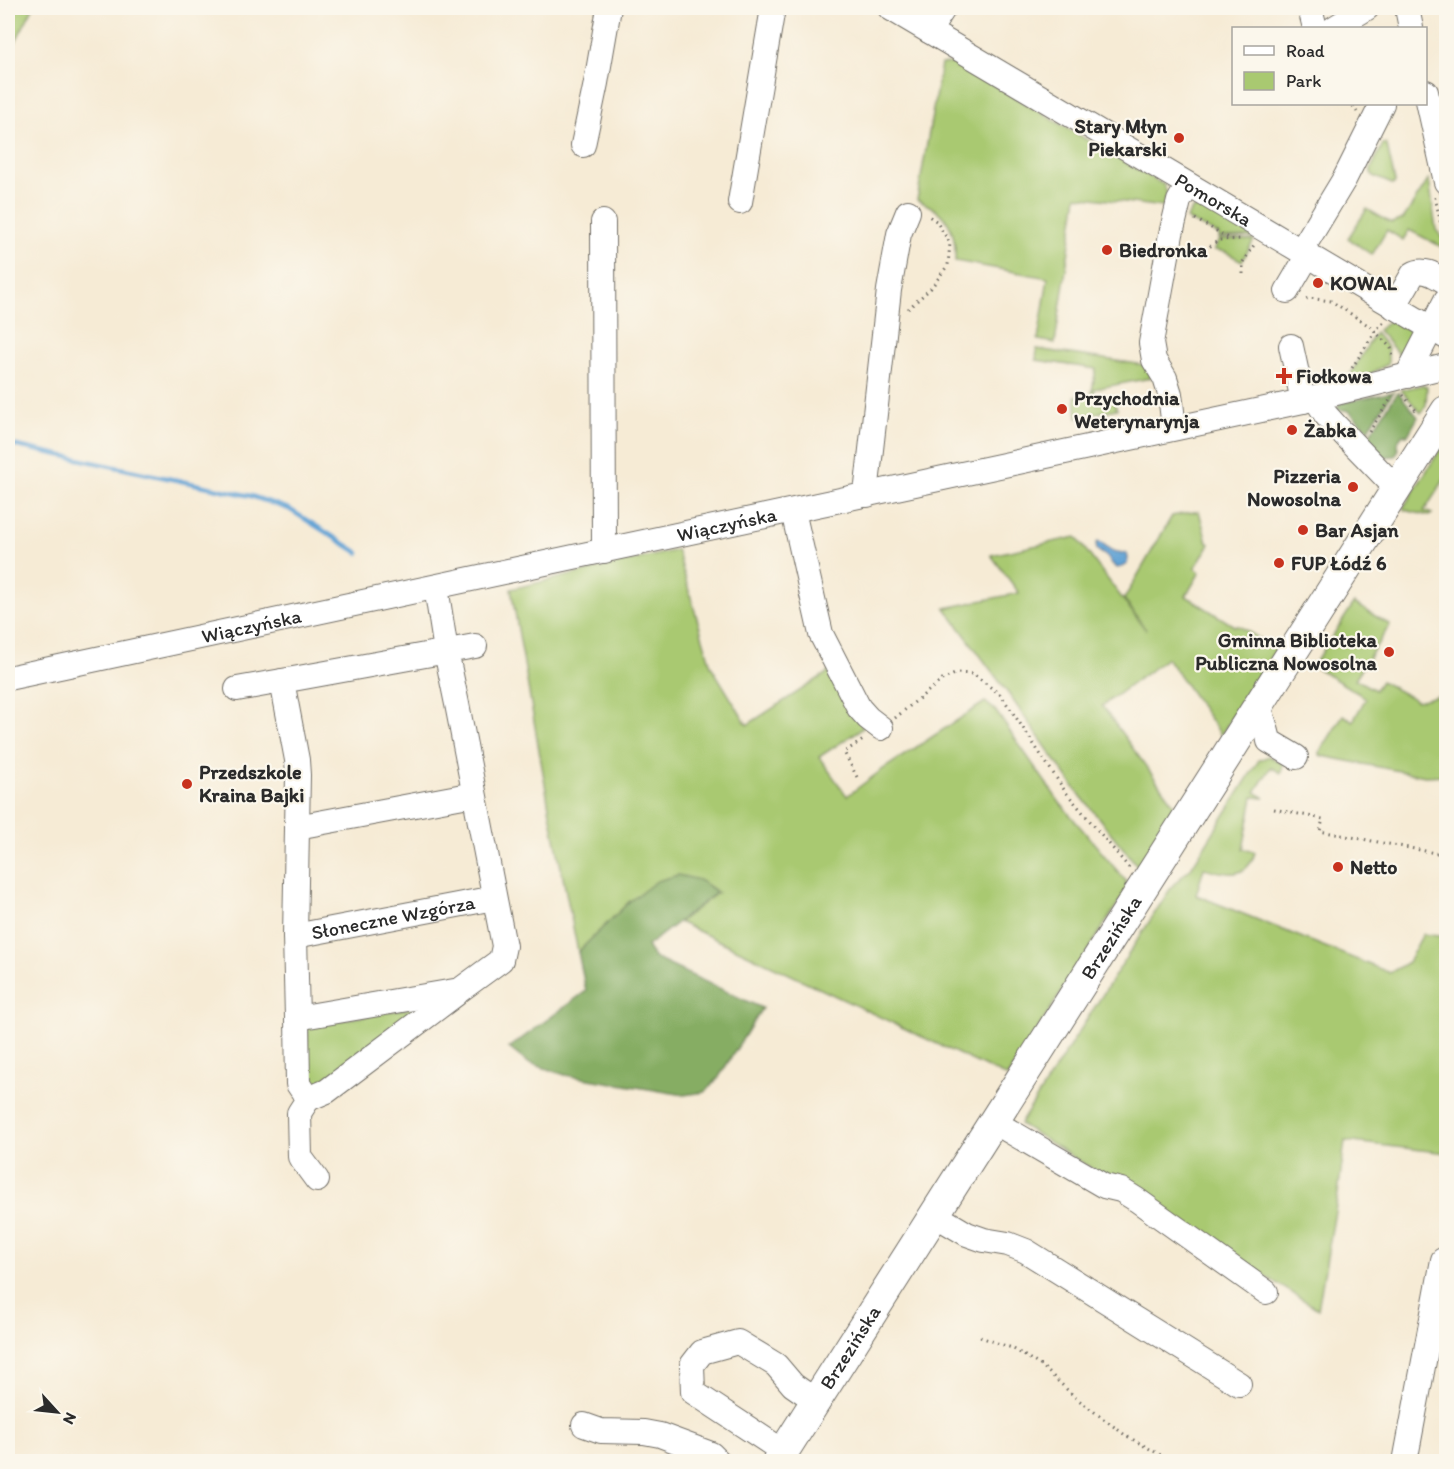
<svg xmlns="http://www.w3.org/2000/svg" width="1454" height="1469" font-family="Itim,sans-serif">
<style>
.green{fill:#a9c971;stroke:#6a7a4e;stroke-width:1.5}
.forest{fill:#86ad63;stroke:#586c47;stroke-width:1.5}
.water{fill:#61a2d4;stroke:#466680;stroke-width:1.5}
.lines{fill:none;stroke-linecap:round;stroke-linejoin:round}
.stream{stroke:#61a2d4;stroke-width:4.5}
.minor-casing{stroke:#726e66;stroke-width:26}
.major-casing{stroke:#726e66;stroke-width:32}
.path{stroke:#726e66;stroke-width:3;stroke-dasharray:1.5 4.5;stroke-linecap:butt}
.minor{stroke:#fff;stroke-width:24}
.major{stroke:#fff;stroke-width:30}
.poi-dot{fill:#c8321e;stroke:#fbf7ec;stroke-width:2}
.labels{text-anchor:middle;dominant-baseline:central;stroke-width:4.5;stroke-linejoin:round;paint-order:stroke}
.poi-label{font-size:20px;font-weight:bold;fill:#2b2b2b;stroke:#fbf7ec;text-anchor:start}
.street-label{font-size:20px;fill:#2b2b2b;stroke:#fbf7ec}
</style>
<rect width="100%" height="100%" fill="#fbf7ec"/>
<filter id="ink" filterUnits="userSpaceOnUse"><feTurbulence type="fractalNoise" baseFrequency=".0167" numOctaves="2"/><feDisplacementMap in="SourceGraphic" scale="12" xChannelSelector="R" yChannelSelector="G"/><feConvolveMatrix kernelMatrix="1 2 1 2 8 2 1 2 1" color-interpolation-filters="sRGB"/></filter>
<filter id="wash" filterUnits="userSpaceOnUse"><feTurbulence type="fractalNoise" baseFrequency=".008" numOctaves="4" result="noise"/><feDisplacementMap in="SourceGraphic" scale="24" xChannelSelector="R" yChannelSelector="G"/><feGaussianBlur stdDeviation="1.35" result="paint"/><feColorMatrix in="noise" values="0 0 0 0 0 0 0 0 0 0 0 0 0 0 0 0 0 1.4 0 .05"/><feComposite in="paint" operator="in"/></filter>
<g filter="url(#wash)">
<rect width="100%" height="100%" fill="#f6ebd5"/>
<g class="green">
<path d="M8 8H33L8 56Z"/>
<path d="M956 63 1164 185 1167 193 1163 207 1077 196 1055 343 1038 340 1048 278 955 261C957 229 947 212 917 200L941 64Z"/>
<path d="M1383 144H1386L1387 146 1395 182 1394 184H1392L1375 177 1371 173V169Z"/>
<path d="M1429 179 1436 230 1446 241V249L1409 230 1403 240 1387 230 1372 255 1348 238 1367 209 1391 223 1403 219Z"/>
<path d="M1199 207 1210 209 1254 237 1219 238V235L1186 219 1192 209Z"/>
<path d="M1219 240H1254L1242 261 1225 252 1214 250Z"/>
<path d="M1391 320 1409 330 1413 333 1411 342 1400 356 1378 330Z"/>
<path d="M1375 333 1388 348V364L1370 374 1347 380Z"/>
<path d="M1037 349 1144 365 1151 375 1150 378 1094 389 1097 404 1114 401 1117 409 1077 417 1075 396H1091L1096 369 1036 360Z"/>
<path d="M1422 385 1427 387 1426 405 1421 413 1401 390Z"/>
<path d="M1445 442 1446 443V477L1424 511 1432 514 1429 516 1405 510 1403 508Z"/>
<path d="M1199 511 1207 542 1210 544 1195 568 1200 572 1186 596 1234 626H1239L1276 649 1221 735 1167 658 1102 706 1177 809 1139 868 1076 790 1010 696 945 608 1019 593 991 555 1076 537 1146 630 1124 599 1172 516Z"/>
<path d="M677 550 711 666 747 725 830 671 863 728 819 757 847 796 883 769 985 702 995 710 1060 803 1126 881V891L1007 1077 679 922 717 893 630 901 578 952 550 813 511 589Z"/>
<path d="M1354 603 1390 625 1355 679 1375 690 1381 681 1417 701 1446 694V763L1445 764 1446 775 1425 776 1322 756 1320 755V752L1343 715 1353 721 1366 698 1313 666Z"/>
<path d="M1269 756 1283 764 1281 773 1271 767 1255 792 1265 798 1253 797 1243 849 1255 852C1247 881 1225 874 1204 868L1196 895 1390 973 1408 962 1423 934 1446 937V1153L1345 1141 1338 1194 1318 1309 1020 1124 1172 886 1191 868 1259 760Z"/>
<path d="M422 1006 327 1084 317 1083 313 1081 305 1068 308 1026Z"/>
</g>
<g class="forest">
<path d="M1393 392 1368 430 1349 411 1337 409 1339 404 1341 403Z"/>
<path d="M1397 393H1399L1418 417 1408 435H1402L1397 444 1399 449 1395 456 1380 457 1365 441Z"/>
<path d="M678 875 699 880 717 892 647 946 654 958 762 1008 719 1077 705 1092 684 1095 565 1075 527 1062 509 1048 586 991 578 952 630 901 657 881Z"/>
</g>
<path class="water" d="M1098 542C1105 543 1107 549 1113 551 1119 553 1122 552 1127 554L1128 558 1127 564C1114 573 1114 564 1106 556 1104 554 1100 552 1097 550L1096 544Z"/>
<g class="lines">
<path class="stream" d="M8 444 251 496 289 509 359 553"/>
</g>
</g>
<g filter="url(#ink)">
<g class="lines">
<defs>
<g id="minor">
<path id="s1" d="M890 8 1446 337"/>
<path d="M1310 8 1315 28"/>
<path d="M1407 8 1411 28"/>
<path d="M1334 28 1367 8"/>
<path d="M929 31 944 8"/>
<path d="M1426 92 1446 182"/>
<path d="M583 145 596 83 609 8"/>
<path d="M740 202 773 8"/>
<path d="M603 222 604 551"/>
<path d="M1301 251 1345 178 1382 104"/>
<path d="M1287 291 1308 255"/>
<path d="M1394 307 1413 274C1424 267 1436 276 1446 282"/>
<path d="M1291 346 1303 401"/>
<path d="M1407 376 1446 300"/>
<path d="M1315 398 1326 415 1337 427 1397 489"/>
<path d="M1174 428 1170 394 1165 378 1154 360 1151 343 1171 234 1179 201 1188 185"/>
<path d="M867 495V485L889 290 899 234 908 212"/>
<path d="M793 511 821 634 859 708 868 718 881 728"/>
<path d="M436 587 446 651 457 704 504 946 501 960 460 990 297 1018 295 936 298 775 297 760 282 681 475 646"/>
<path id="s2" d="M8 678 1303 401 1446 366"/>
<path d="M237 689 282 681"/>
<path d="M1260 704C1261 717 1267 728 1269 741L1296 757"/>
<path d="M297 827 474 794"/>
<path id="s3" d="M295 936 494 898"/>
<path d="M297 1018 298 1084 308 1099 299 1113 300 1157 317 1180"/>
<path d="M308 1099 327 1091 456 994"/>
<path d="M994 1122 1104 1186 1121 1190 1137 1200 1266 1292"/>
<path d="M935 1215 967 1234 984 1240 1008 1244 1026 1251 1239 1384"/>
<path d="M584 1425 601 1431 644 1432 660 1435 711 1454 719 1462"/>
<path d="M784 1452 693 1392 692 1365 702 1352 738 1342 776 1365 793 1385 816 1401"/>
<path d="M1405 1462 1443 1260"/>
</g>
<g id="major">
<path id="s4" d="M777 1462 1446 411"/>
</g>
</defs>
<use href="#minor" class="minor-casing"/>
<use href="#major" class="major-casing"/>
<g class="path">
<path d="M1353 106 1357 112"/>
<path d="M1435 197 1442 229 1446 234"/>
<path d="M1195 219 1231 239"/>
<path d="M1205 250 1219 240 1241 239"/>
<path d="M1243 274V262L1254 245"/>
<path d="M1306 299 1309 298 1331 301 1371 327 1391 348 1393 358"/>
<path d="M908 309 931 288 948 265 950 243 936 221 927 215"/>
<path d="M1352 368 1376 330 1384 322"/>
<path d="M1403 395 1418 413"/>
<path d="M1369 432 1390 400"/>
<path d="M895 718 942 680 957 673 973 674 1001 695 1065 791 1130 869"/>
<path d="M857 777 844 752 865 739"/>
<path d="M1274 809 1323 819 1320 831 1446 855"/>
<path d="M980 1337 1012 1348 1043 1367 1076 1398 1125 1435 1173 1462"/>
</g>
<use href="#minor" class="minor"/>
<use href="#major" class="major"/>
</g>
</g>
<g class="poi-dot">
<circle cx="1179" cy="138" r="6"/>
<circle cx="1107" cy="250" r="6"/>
<circle cx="1318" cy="283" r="6"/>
<path d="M1281 367h6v6h6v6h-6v6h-6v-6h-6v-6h6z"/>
<circle cx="1062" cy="409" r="6"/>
<circle cx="1292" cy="430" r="6"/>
<circle cx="1353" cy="487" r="6"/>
<circle cx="1303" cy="530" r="6"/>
<circle cx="1279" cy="563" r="6"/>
<circle cx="1389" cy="652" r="6"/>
<circle cx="187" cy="784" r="6"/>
<circle cx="1338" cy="867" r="6"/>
</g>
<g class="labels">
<g class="poi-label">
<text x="1167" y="126" text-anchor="end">Stary Młyn<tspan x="1167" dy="23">Piekarski</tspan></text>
<text x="1119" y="250">Biedronka</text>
<text x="1330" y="283">KOWAL</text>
<text x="1296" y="376">Fiołkowa</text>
<text x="1074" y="398">Przychodnia<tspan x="1074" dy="23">Weterynarynja</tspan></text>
<text x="1304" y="430">Żabka</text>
<text x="1341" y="476" text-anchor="end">Pizzeria<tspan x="1341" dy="23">Nowosolna</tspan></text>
<text x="1315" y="530">Bar Asjan</text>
<text x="1291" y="563">FUP Łódź 6</text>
<text x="1377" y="640" text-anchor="end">Gminna Biblioteka<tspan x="1377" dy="23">Publiczna Nowosolna</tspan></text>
<text x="199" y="772">Przedszkole<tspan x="199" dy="23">Kraina Bajki</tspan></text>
<text x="1350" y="867">Netto</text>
</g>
<g class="street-label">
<text stroke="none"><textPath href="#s1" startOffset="376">Pomorska</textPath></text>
<text stroke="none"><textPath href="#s2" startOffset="735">Wiączyńska</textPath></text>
<text stroke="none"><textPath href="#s2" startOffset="249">Wiączyńska</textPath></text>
<text stroke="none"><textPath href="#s3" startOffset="100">Słoneczne Wzgórza</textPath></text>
<text stroke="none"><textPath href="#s4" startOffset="622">Brzezińska</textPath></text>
<text stroke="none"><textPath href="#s4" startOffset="136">Brzezińska</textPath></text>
</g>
</g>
<rect width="1454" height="1469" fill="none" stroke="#fbf7ec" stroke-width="30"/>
<rect x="1232" y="27" width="195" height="78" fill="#fbf7ec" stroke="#a8a59f" stroke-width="1.5"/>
<rect x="1244" y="46" width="30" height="9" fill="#ffffff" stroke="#a8a59f" stroke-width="1.5"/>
<text x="1286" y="57" font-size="18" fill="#2b2b2b">Road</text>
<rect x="1244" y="72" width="30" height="18" fill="#a9c971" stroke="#a8a59f" stroke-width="1.5"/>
<text x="1286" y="87" font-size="18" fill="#2b2b2b">Park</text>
<g transform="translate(57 1412) rotate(117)" stroke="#fbf7ec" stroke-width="4.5" paint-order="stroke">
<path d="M0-4.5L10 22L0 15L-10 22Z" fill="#2b2b2b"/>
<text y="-9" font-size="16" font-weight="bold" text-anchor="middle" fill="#2b2b2b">N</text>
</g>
</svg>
